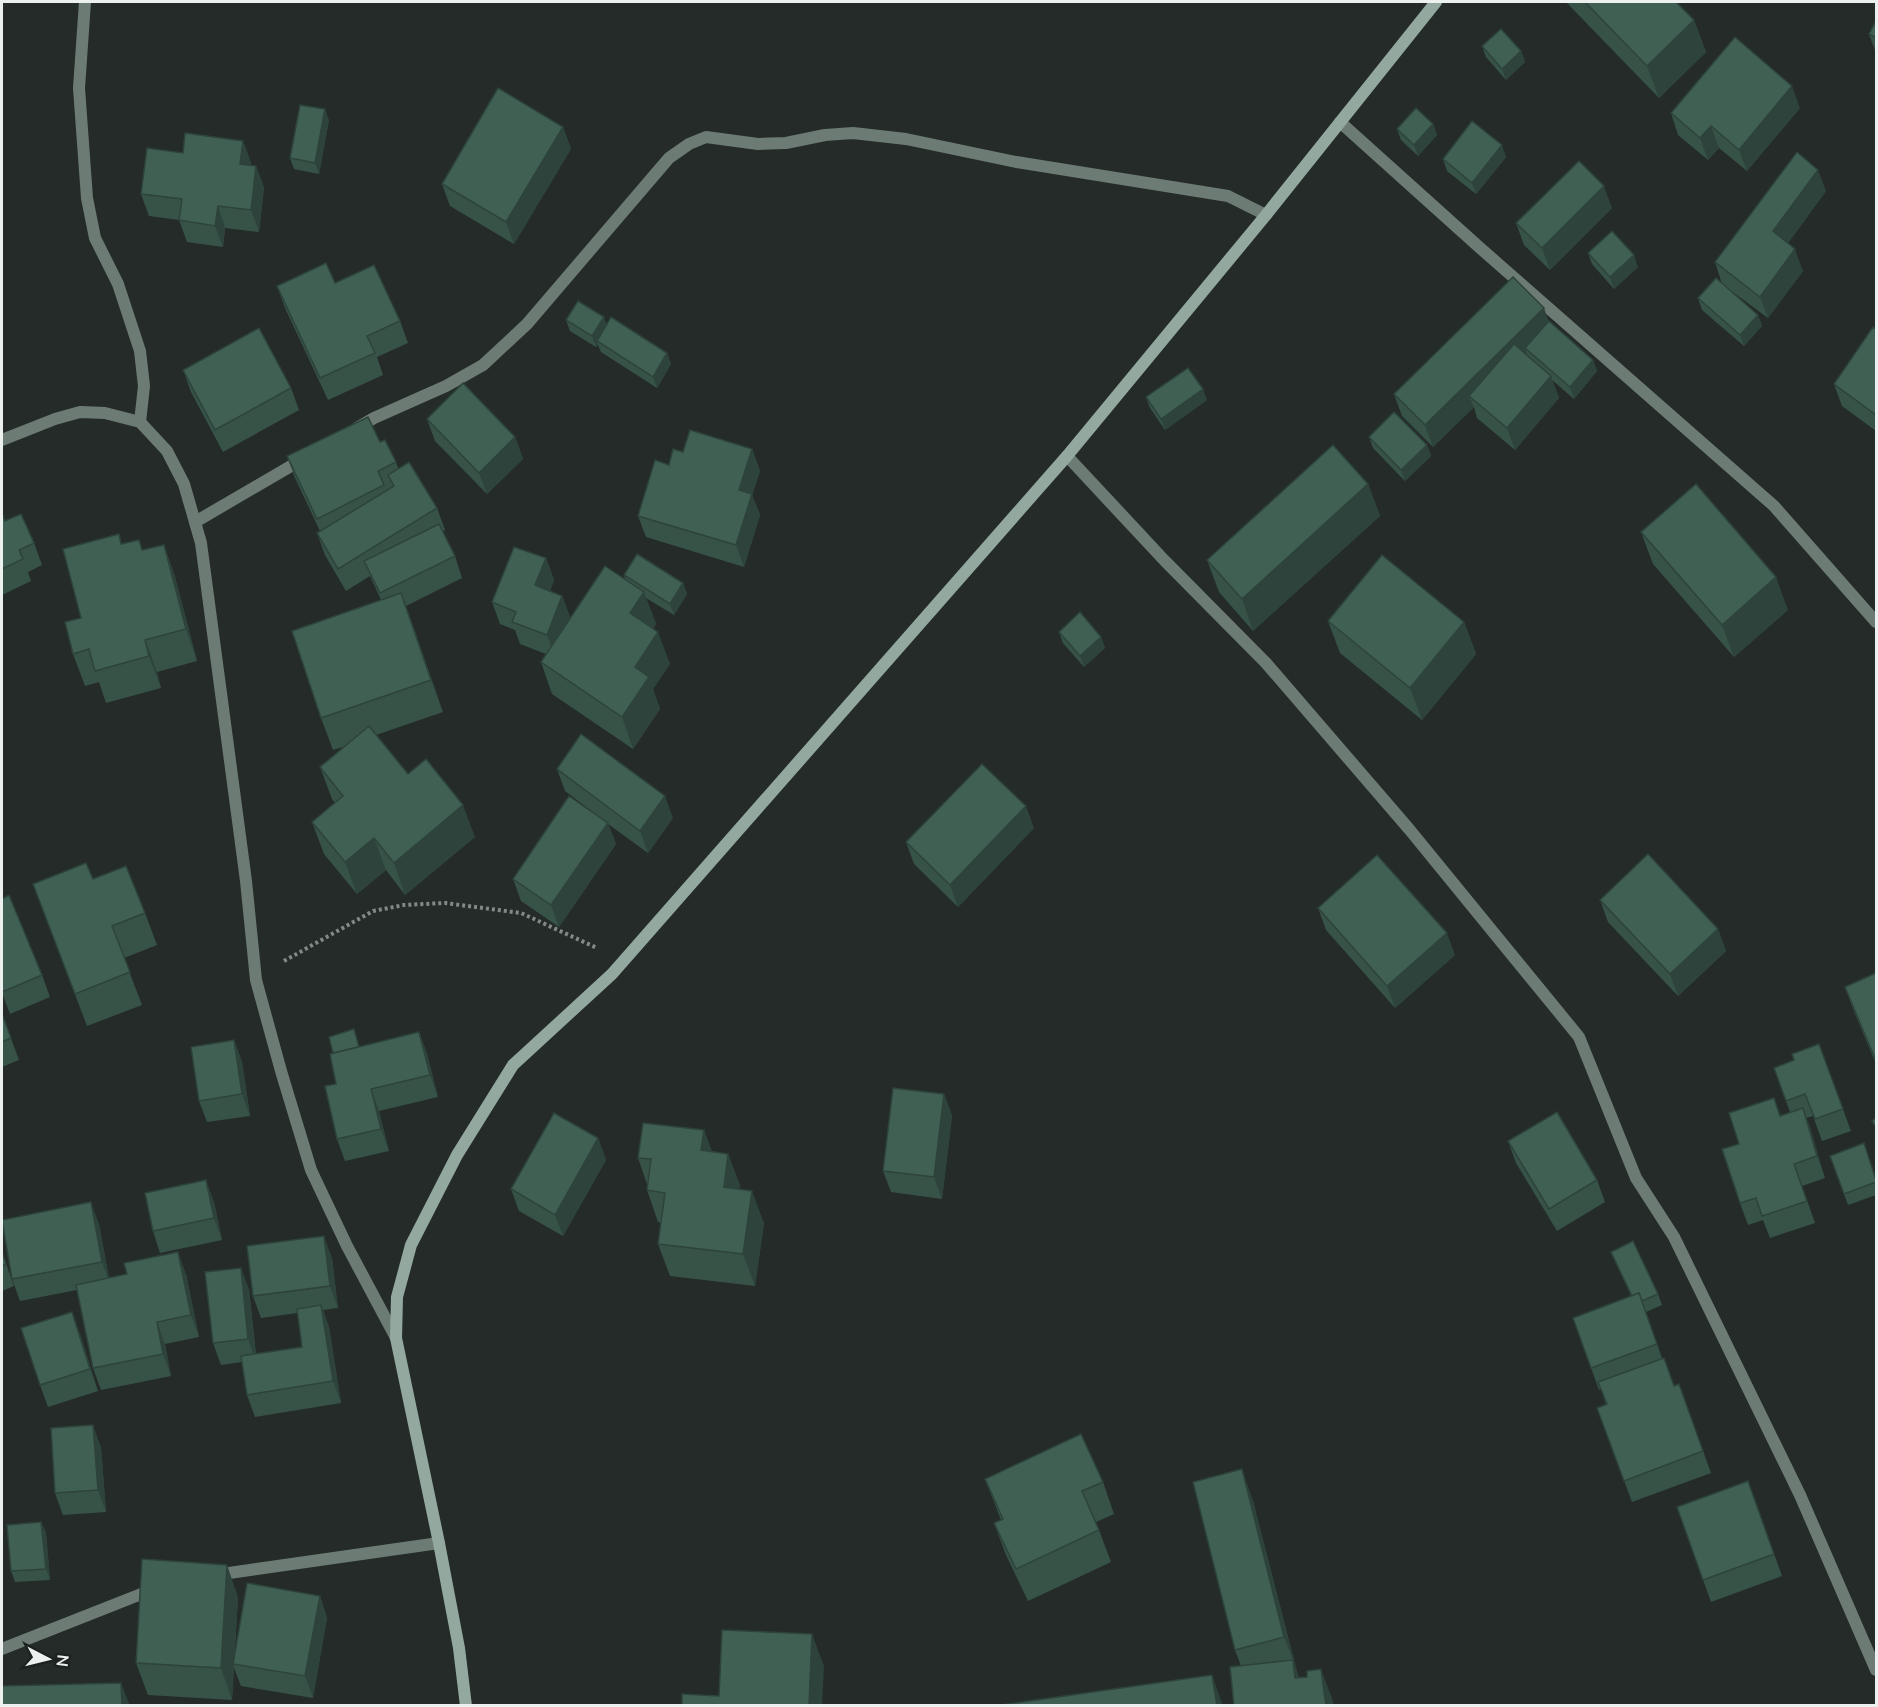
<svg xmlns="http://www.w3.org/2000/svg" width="1878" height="1707" font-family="Mulish,sans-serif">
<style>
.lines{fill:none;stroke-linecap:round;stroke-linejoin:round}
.path{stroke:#838987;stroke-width:4;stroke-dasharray:3 3;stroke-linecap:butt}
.street{stroke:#6d7b75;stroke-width:12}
.secondary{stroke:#93a9a0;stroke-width:12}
.wall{fill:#375348}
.shaded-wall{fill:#2d433b}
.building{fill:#406054;stroke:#2d433b;stroke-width:1.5}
</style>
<rect width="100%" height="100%" fill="#242b29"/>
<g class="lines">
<path class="path" d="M284 961 373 911 404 905 445 903 521 913 597 948"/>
<g class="street">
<path d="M85 2 79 88 87 198 95 238 118 284 140 351 144 386 140 422"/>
<path d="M1340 122 1479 247 1774 506 1876 622"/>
<path d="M357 428 374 418 446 386 483 365 527 324 669 158 689 144 706 137 758 144 786 143 825 135 853 133 906 139 1016 162 1228 196 1266 215"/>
<path d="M2 440 55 419 80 412 105 413 140 422 167 451 184 484 201 543 246 881 256 980 281 1071 311 1170 347 1246 396 1338"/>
<path d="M1067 456 1164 560 1266 663 1409 829 1579 1037 1636 1178 1674 1237 1800 1495 1876 1670"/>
<path d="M195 522 303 459"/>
<path d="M215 1575 439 1543"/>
<path d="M2 1649 154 1589"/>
</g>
<path class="secondary" d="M466 1706 459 1648 439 1543 396 1338 397 1297 411 1245 457 1155 513 1065 612 974 1067 456 1266 215 1436 2"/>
</g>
<g class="wall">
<path d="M1566 2H1676L1694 20 1706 52 1659 98Z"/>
<path d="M1876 21V53L1869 34Z"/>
<path d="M1482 46 1521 51 1525 62 1506 80 1486 57Z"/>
<path d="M1800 108 1747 171 1719 148 1708 160 1678 135 1671 113Z"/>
<path d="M329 120 319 174 294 169 290 158Z"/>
<path d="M1433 124 1437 135 1418 156 1401 140 1397 129Z"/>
<path d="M563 127 571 149 514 244 450 206 442 184Z"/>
<path d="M243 141 251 163V165L256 166 264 188 259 232 225 228 223 247 187 242 179 220 149 216 141 194 183 153Z"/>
<path d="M1506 157 1476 194 1447 171 1443 159Z"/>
<path d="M1826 191 1788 243 1803 271 1768 318 1726 287 1758 315 1762 326 1744 346 1702 310 1698 298 1722 284 1715 262Z"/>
<path d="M1612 208 1550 270 1524 245 1516 223Z"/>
<path d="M1588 253 1638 267 1614 289 1592 264Z"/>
<path d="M335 283 400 321 408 343 377 357 383 375 328 400 285 308 277 286Z"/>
<path d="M566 320 607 325 667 353 671 364 657 388 601 352 598 345 596 347 570 331Z"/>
<path d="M1549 321 1593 360 1597 371 1574 399 1552 380 1559 398 1515 450 1477 418 1474 407 1433 447 1402 416 1394 394Z"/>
<path d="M1876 330V431L1842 406 1834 384Z"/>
<path d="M183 370 291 388 299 410 223 452 191 392Z"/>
<path d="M1146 397 1207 400 1165 430 1150 408Z"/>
<path d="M427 419 515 437 523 459 487 494 435 441Z"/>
<path d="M1369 437 1427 445 1431 456 1405 481 1373 448Z"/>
<path d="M380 442 396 462 398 468 437 508 445 530 442 532 455 556 462 578 406 606 443 712 376 735 408 774 475 837 405 895 386 870 357 894 324 854 312 822 335 803 332 799 320 767 346 746 333 750 321 718 381 600 370 576 346 591 325 555 317 533 320 531 295 478 287 456Z"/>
<path d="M752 449 760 471 752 495 760 515 744 567 646 537 638 516 669 465 683 452Z"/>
<path d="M1368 484 1380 516 1253 631 1219 592 1207 560Z"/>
<path d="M2 514 5 521 34 543 42 565 28 572 31 581 2 595Z"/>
<path d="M1641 532 1788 610 1734 657 1653 564Z"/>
<path d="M139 540 143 550 164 545 175 577 197 661 157 672 161 688 106 703 99 682 85 686 73 654 81 618 122 544Z"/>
<path d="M546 558 554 580 550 591 562 596 570 617 569 620 625 579 624 575 683 583 687 594 674 615 646 598 656 624 653 629 670 664 653 689 660 709 633 749 552 694 541 662 546 654 520 644 515 630 500 624 492 602Z"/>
<path d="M1328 621 1464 622 1476 654 1422 720 1340 653Z"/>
<path d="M1059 632 1101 637 1105 648 1084 667 1063 643Z"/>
<path d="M557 769 673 818 648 853 608 824 616 844 559 927 521 901 513 879 597 815 565 791Z"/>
<path d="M1034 828 958 907 914 864 906 842Z"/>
<path d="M93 879 145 913 157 945 124 958 142 1005 87 1026 33 884Z"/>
<path d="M2 899 42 975 50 997 10 1014 2 993Z"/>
<path d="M1600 900 1718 929 1726 951 1678 996 1608 922Z"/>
<path d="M1318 908 1455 955 1395 1008 1326 930Z"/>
<path d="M1876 973V1064L1853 1009 1845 987Z"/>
<path d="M2 1014 19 1060 2 1067Z"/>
<path d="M419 1032 427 1054 438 1097 379 1111 389 1151 345 1161 337 1139 336 1084 360 1047Z"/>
<path d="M234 1040 242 1062 250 1116 207 1122 199 1101Z"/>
<path d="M1819 1044 1851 1131 1822 1141 1813 1116 1806 1118 1825 1178 1802 1186 1815 1223 1770 1238 1763 1220 1748 1225 1740 1203 1739 1144 1774 1098 1781 1116 1790 1112 1774 1068 1794 1060Z"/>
<path d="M944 1094 952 1116 942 1199 891 1192 883 1171Z"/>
<path d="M704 1130 712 1152 728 1154 740 1186 739 1189 764 1223 755 1286 670 1276 658 1244 661 1223 658 1222 647 1190V1184L638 1158Z"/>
<path d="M598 1138 606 1160 563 1236 519 1211 511 1189Z"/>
<path d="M1508 1141 1597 1180 1605 1202 1557 1231 1516 1163Z"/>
<path d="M1830 1156 1876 1179V1195L1848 1205Z"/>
<path d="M214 1202 222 1240 160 1253 153 1231Z"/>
<path d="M99 1224 109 1278 186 1274 199 1337 165 1344 171 1376 101 1390 93 1368 77 1290 20 1301 12 1279Z"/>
<path d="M2 1252 14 1286 2 1291Z"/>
<path d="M1611 1252 1658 1294 1662 1305 1646 1312 1662 1358 1674 1386 1679 1384 1711 1473 1632 1502 1597 1408 1606 1405 1601 1389 1599 1390 1573 1318 1631 1296Z"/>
<path d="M332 1258 338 1308 323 1310 329 1327 341 1403 255 1417 247 1395 242 1362 221 1365 213 1343 249 1289 256 1354 302 1347 297 1313 261 1318 253 1296Z"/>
<path d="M80 1334 98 1391 48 1407 40 1385Z"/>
<path d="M101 1447 106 1512 63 1515 55 1493Z"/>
<path d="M985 1479 1103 1482 1114 1514 1096 1522 1111 1562 1028 1601 1006 1555 994 1523 1001 1520Z"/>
<path d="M1748 1481 1782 1576 1711 1602 1677 1507Z"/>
<path d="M1253 1501 1296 1668 1299 1678 1333 1701 1241 1666 1235 1650Z"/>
<path d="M41 1522 46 1533 50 1580 15 1582 11 1571Z"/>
<path d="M320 1596 327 1618 313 1698 241 1686 234 1668 232 1700 148 1695 136 1663 238 1597 235 1649Z"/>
</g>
<g class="shaded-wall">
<path d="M1694 20 1706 52 1659 98 1647 66Z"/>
<path d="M1521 51 1525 62 1506 80 1502 69Z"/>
<path d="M1792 86 1800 108 1747 171 1739 150Z"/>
<path d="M325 109 329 120 319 174 315 163Z"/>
<path d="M1433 124 1437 135 1418 156 1414 145Z"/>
<path d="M1711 126 1719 148 1708 160 1700 138Z"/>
<path d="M563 127 571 149 514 244 506 222Z"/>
<path d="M243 141 251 163 248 186 240 164Z"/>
<path d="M1502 145 1506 157 1476 194 1472 183Z"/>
<path d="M256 166 264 188 259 232 251 210Z"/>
<path d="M1818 170 1826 191 1781 253 1773 231Z"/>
<path d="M1604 186 1612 208 1550 270 1542 248Z"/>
<path d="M218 206 225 228 223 247 215 226Z"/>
<path d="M1795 249 1803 271 1768 318 1760 297Z"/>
<path d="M1634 255 1638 267 1614 289 1610 277Z"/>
<path d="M1544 308 1552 330 1525 348 1527 354 1478 403 1469 396 1474 407 1433 447 1425 425Z"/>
<path d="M1758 315 1762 326 1744 346 1740 335Z"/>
<path d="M604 317 608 328 597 341 598 345 596 347 592 336Z"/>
<path d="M667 353 671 364 657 388 653 377Z"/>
<path d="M1593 360 1597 371 1574 399 1570 387Z"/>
<path d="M1551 376 1559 398 1515 450 1507 428Z"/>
<path d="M1203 389 1207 400 1165 430 1161 419Z"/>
<path d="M515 437 523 459 487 494 479 473Z"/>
<path d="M1427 445 1431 456 1405 481 1401 470Z"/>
<path d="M752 449 760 471 752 495 760 515 744 567 736 545 739 490Z"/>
<path d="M1368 484 1380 516 1253 631 1242 599Z"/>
<path d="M164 545 175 577 197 661 186 629Z"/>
<path d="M546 558 554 580 543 607 535 585Z"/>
<path d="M1776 577 1788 610 1734 657 1722 625Z"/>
<path d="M683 583 687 594 674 615 670 604Z"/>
<path d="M644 592 656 624 642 645 630 613Z"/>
<path d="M401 593 413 625 443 712 431 680Z"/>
<path d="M562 596 570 617 555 657 547 635Z"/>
<path d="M1464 622 1476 654 1422 720 1410 688Z"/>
<path d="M658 632 670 664 653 689 660 709 633 749 622 717 635 667Z"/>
<path d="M1101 637 1105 648 1084 667 1080 656Z"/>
<path d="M145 640 157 672 161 688 149 656Z"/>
<path d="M665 796 673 818 648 853 640 831Z"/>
<path d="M463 805 475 837 405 895 394 863Z"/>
<path d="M1026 806 1034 828 958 907 950 885Z"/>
<path d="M608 823 616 844 559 927 551 905Z"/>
<path d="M374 838 386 870 357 894 345 862Z"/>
<path d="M1718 929 1726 951 1678 996 1670 974Z"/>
<path d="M1447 933 1455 955 1395 1008 1387 986Z"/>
<path d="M419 1032 427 1054 438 1097 430 1075Z"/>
<path d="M234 1040 242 1062 250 1116 242 1094Z"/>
<path d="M371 1089 379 1111 389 1151 381 1129Z"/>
<path d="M944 1094 952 1116 942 1199 934 1177Z"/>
<path d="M1803 1108 1811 1130 1825 1178 1817 1156Z"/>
<path d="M704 1130 715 1162 701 1150Z"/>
<path d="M598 1138 606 1160 563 1236 555 1215Z"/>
<path d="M728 1154 740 1186 736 1219 724 1187Z"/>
<path d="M206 1180 214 1202 222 1240 214 1218Z"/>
<path d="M752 1191 764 1223 755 1286 743 1254Z"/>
<path d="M91 1202 99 1224 110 1284 102 1262Z"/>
<path d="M324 1236 332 1258 338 1308 330 1286Z"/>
<path d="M178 1252 186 1274 199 1337 191 1315Z"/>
<path d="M241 1268 249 1289 256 1361 248 1339Z"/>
<path d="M321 1305 329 1327 341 1403 333 1381Z"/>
<path d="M72 1312 80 1334 98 1391 90 1369Z"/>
<path d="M157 1322 165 1344 171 1376 163 1354Z"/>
<path d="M93 1425 101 1447 106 1512 98 1490Z"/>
<path d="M1242 1469 1253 1501 1296 1668 1304 1692 1295 1678 1293 1660 1284 1637Z"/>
<path d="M41 1522 46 1533 50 1580 46 1569Z"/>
<path d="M227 1565 238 1597 234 1664H233L234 1668 232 1700 221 1668Z"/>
<path d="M320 1596 327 1618 313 1698 305 1676Z"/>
<path d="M812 1634 824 1666 822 1706H809Z"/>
<path d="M1321 1669 1333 1701 1334 1706H1326Z"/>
<path d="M1212 1675 1223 1706H1217Z"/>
<path d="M121 1683 130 1706H122Z"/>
</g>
<g class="building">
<path d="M1585 2H1676L1694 20 1647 66Z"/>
<path d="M1876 21V38L1869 34Z"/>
<path d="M1501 29 1521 51 1502 69 1482 46Z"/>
<path d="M1735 37 1792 86 1739 150 1711 126 1700 138 1671 113Z"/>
<path d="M498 88 563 127 506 222 442 184Z"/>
<path d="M300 105 325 109 315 163 290 158Z"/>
<path d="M1416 108 1433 124 1414 145 1397 129Z"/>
<path d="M1472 121 1502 145 1472 183 1443 159Z"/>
<path d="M185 133 243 141 240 164 256 166 251 210 218 206 215 226 179 220 182 199 141 194 147 148 183 153Z"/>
<path d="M1797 152 1818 170 1773 231 1795 249 1760 297 1715 262Z"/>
<path d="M1579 161 1604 186 1542 248 1516 223Z"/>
<path d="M1612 231 1634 255 1610 277 1588 253Z"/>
<path d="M326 263 335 283 374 265 400 321 367 336 375 353 320 378 277 286Z"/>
<path d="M1513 277 1544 308 1425 425 1394 394Z"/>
<path d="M1716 278 1758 315 1740 335 1698 298Z"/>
<path d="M578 301 604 317 592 336 566 320Z"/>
<path d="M611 317 667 353 653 377 597 341Z"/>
<path d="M1549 321 1593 360 1570 387 1525 348Z"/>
<path d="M1873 327 1876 330V415L1834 384Z"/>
<path d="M259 328 291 388 215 430 183 370Z"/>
<path d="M1514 344 1551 376 1507 428 1469 396Z"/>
<path d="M1188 368 1203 389 1161 419 1146 397Z"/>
<path d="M463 383 515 437 479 473 427 419Z"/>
<path d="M1394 412 1427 445 1401 470 1369 437Z"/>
<path d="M368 417 380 442 385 440 396 462 378 471 384 485 317 519 287 456Z"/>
<path d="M690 430 752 449 739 490 752 494 736 545 638 516 655 460 669 465 673 449 683 452Z"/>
<path d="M1333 445 1368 484 1242 599 1207 560Z"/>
<path d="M409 462 437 508 338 569 317 533 394 486 388 475Z"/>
<path d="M1696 484 1776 577 1722 625 1641 532Z"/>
<path d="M2 514 5 521 21 514 34 543 19 550 23 559 2 569Z"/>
<path d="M439 524 455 556 380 593 364 561Z"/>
<path d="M119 534 121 544 139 540 142 550 164 545 186 629 145 640 149 656 95 671 89 649 73 654 65 622 81 618 63 549Z"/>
<path d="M514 547 546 558 535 585 562 596 547 635 512 622 516 612 492 602Z"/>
<path d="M637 554 683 583 670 604 624 575Z"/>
<path d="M1382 555 1464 622 1410 688 1328 621Z"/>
<path d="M605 566 644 592 630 613 658 632 635 667 649 677 622 717 541 662Z"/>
<path d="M401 593 431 680 321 718 292 631Z"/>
<path d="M1080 612 1101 637 1080 656 1059 632Z"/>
<path d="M369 726 408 774 426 759 463 805 394 863 374 838 345 862 312 822 343 796 320 767Z"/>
<path d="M581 734 665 796 640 831 557 769Z"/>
<path d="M982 764 1026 806 950 885 906 842Z"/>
<path d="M569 796 608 823 551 905 513 879Z"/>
<path d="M1648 854 1718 929 1670 974 1600 900Z"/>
<path d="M1377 855 1447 933 1387 986 1318 908Z"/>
<path d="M86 863 93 879 126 866 145 913 112 926 130 972 75 994 33 884Z"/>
<path d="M9 895 42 975 2 992V899Z"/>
<path d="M1876 973V1061L1845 987Z"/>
<path d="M2 1014 11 1038 2 1042Z"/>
<path d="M354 1029 359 1047 333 1053 329 1037Z"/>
<path d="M419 1032 430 1075 371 1089 381 1129 337 1139 325 1086 336 1084 330 1054Z"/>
<path d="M234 1040 242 1094 199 1101 191 1047Z"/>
<path d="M1819 1044 1843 1109 1815 1119 1805 1094 1786 1101 1774 1068 1794 1060 1792 1054Z"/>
<path d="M893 1088 944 1094 934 1177 883 1171Z"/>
<path d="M1774 1098 1780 1116 1803 1108 1817 1156 1794 1164 1807 1201 1762 1216 1756 1198 1740 1203 1722 1149 1739 1144 1729 1113Z"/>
<path d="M1557 1112 1597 1180 1549 1209 1508 1141Z"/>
<path d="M554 1113 598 1138 555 1215 511 1189Z"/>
<path d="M1876 1118V1127L1872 1121Z"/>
<path d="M643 1123 704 1130 701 1150 728 1154 724 1187 752 1191 743 1254 658 1244 665 1193 647 1190 651 1159 638 1158Z"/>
<path d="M1864 1143 1876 1180V1182L1844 1194 1830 1156Z"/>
<path d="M206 1180 214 1218 153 1231 145 1193Z"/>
<path d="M91 1202 102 1262 12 1279 2 1220Z"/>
<path d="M324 1236 330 1286 253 1296 247 1246Z"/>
<path d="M1633 1241 1658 1294 1642 1301 1639 1293 1632 1296 1611 1252Z"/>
<path d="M2 1252 6 1264 2 1266Z"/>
<path d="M178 1252 191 1315 157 1322 163 1354 93 1368 76 1285 127 1274 124 1263Z"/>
<path d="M241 1268 248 1339 213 1343 205 1272Z"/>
<path d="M1639 1293 1657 1344 1591 1368 1573 1318Z"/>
<path d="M321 1305 333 1381 247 1395 241 1356 302 1347 297 1309Z"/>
<path d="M72 1312 90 1369 40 1385 21 1328Z"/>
<path d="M1664 1358 1674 1386 1679 1384 1703 1451 1624 1481 1597 1408 1607 1404 1598 1382Z"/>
<path d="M93 1425 98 1490 55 1493 51 1428Z"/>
<path d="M1081 1434 1103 1482 1082 1491 1099 1530 1016 1569 994 1523 1003 1519 985 1479Z"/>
<path d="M1242 1469 1284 1637 1235 1650 1193 1482Z"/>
<path d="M1748 1481 1774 1554 1703 1580 1677 1507Z"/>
<path d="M41 1522 46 1569 11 1571 7 1525Z"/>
<path d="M142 1559 227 1565 221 1668 136 1663Z"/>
<path d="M247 1583 320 1596 305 1676 233 1664Z"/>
<path d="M722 1630 812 1634 809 1706H682V1694L719 1696Z"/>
<path d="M1293 1660 1295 1678 1307 1677V1671L1321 1669 1326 1706H1234L1230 1667Z"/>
<path d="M1212 1675 1217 1706H994Z"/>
<path d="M121 1683 122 1706H2V1686Z"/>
</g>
<rect width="1878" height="1707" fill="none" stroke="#ecf0ef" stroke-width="6"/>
<g transform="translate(48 1659) rotate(97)" stroke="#1b221f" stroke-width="4.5" paint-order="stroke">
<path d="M0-4.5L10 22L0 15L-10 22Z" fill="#ecf0ef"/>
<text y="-9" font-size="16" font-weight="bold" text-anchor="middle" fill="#ecf0ef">N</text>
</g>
</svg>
